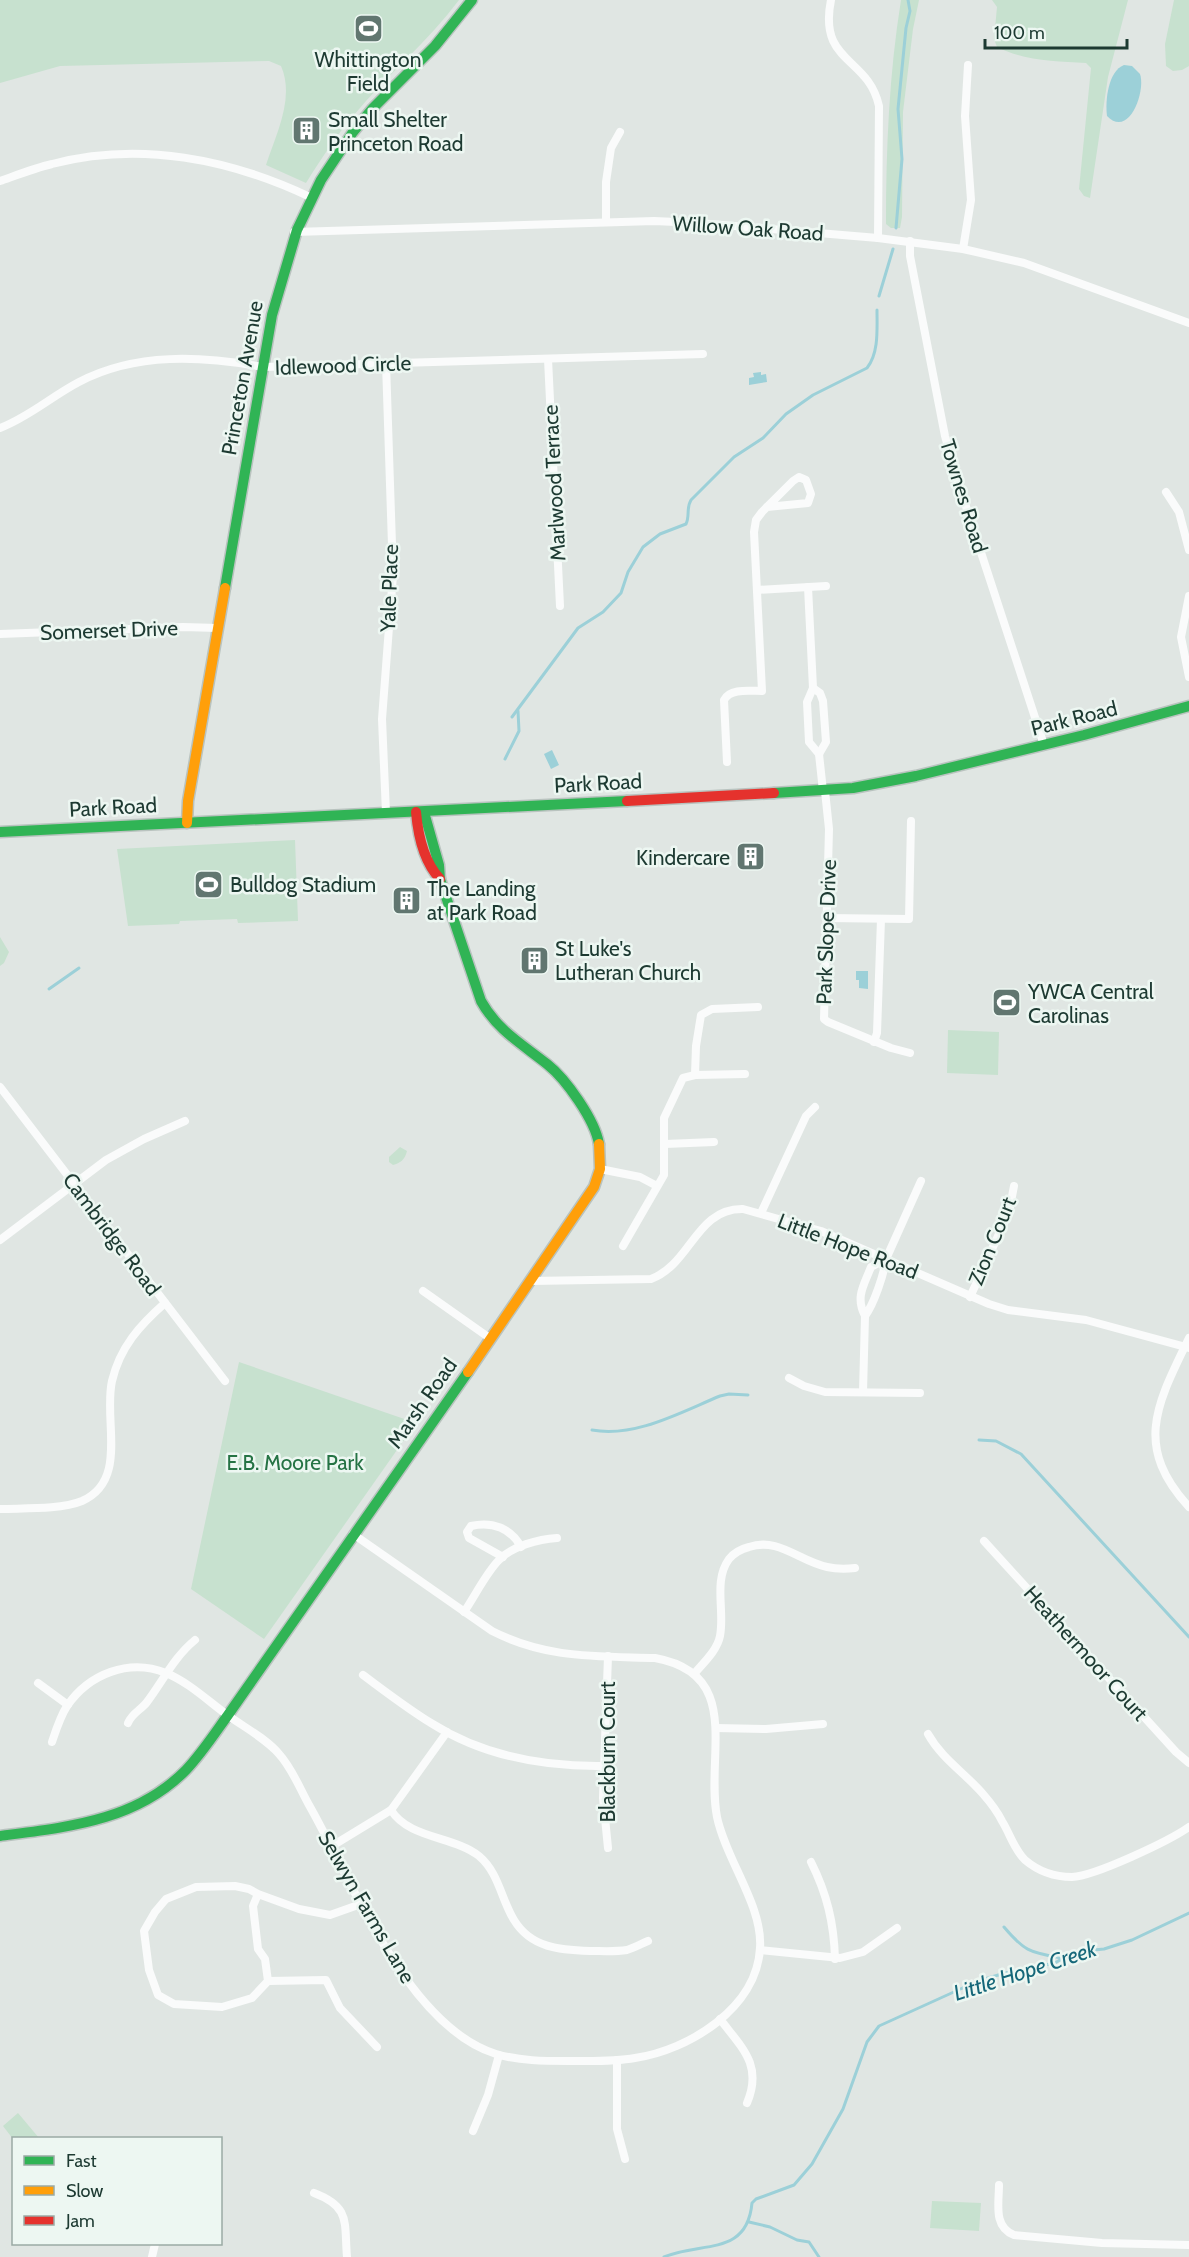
<svg xmlns="http://www.w3.org/2000/svg" width="1189" height="2257" font-family="Cabin,sans-serif">
<style>
.green{fill:#c7e1cf}
.water{fill:#9cd0d8}
.lines{fill:none;stroke-linecap:round;stroke-linejoin:round}
.stream{stroke:#9cd0d8;stroke-width:3}
.fast-casing{stroke:#b9c3bf;stroke-width:13}
.slow-casing{stroke:#b9c3bf;stroke-width:13}
.jam-casing{stroke:#b9c3bf;stroke-width:13}
.street{stroke:#fafbfb;stroke-width:8}
.fast{stroke:#30b455;stroke-width:10}
.slow{stroke:#ff9f0a;stroke-width:10}
.jam{stroke:#e5322d;stroke-width:10}
.labels{text-anchor:middle;dominant-baseline:central;stroke-width:5;stroke-linejoin:round;paint-order:stroke}
.poi-label{font-size:21px;fill:#1d3a32;stroke:#edf7f2;text-anchor:start}
.street-label{font-size:21px;fill:#1d3a32;stroke:#edf7f2}
.park-label{font-size:21px;fill:#257344;stroke:#edf7f2}
.water-label{font-size:22px;font-style:italic;fill:#156779;stroke:#edf7f2}
</style>
<rect width="100%" height="100%" fill="#e0e6e3"/>
<g class="green">
<path d="M0 0H459C428 42 387 75 354 115 336 136 321 159 306 183L266 165C276 134 295 98 281 66L269 61 60 66 0 83Z"/>
<path d="M901 0H919L913 29 903 112 902 217 900 228H891L886 224C886 149 889 75 901 0Z"/>
<path d="M992 0H1128L1108 77 1090 198 1084 196 1079 189 1091 68 1086 63C1055 61 1025 61 997 47L994 39 997 7Z"/>
<path d="M1174 0H1189V66L1182 70 1173 71 1166 66 1165 44Z"/>
<path d="M295 840 298 921 238 923 237 919 180 921 179 924 128 926 117 849Z"/>
<path d="M0 937 9 952 4 963 0 966Z"/>
<path d="M948 1030 999 1032 998 1075 947 1073Z"/>
<path d="M400 1147 407 1151C405 1160 400 1163 393 1165L389 1162V1157Z"/>
<path d="M239 1362 416 1423 264 1639 191 1589Z"/>
<path d="M18 2113 39 2138 13 2139 3 2126Z"/>
<path d="M932 2201 981 2203 979 2231 930 2228Z"/>
</g>
<g class="water">
<path d="M1124 65 1132 66 1140 74C1146 91 1129 139 1107 116 1105 101 1108 71 1124 65Z"/>
<path d="M761 372V375L766 374 767 382 749 385V378L754 377 753 373Z"/>
<path d="M552 750 559 765 551 769 544 754Z"/>
<path d="M856 971H868V989L859 988V980H856Z"/>
</g>
<g class="lines">
<g class="stream">
<path d="M896 228 902 159 898 109 906 28 910 11 908 0"/>
<path d="M879 296 893 249"/>
<path d="M512 717 578 628 603 612 621 593 628 572 643 547 660 534 686 524C690 516 686 508 691 500L734 457 763 438 786 414 813 395 867 368C879 353 877 329 877 310"/>
<path d="M505 759 519 731 518 711"/>
<path d="M49 989 79 968"/>
<path d="M592 1430C635 1438 681 1412 720 1396L729 1394 748 1395"/>
<path d="M979 1440 996 1441 1021 1454 1189 1637"/>
<path d="M1004 1927C1025 1952 1030 1952 1061 1958"/>
<path d="M749 2222 770 2227 797 2240 809 2242 819 2257"/>
<path d="M664 2257C701 2241 747 2257 752 2203L756 2199 794 2185 812 2164 843 2109 867 2042 879 2026 978 1981 1005 1973 1055 1963 1073 1952 1104 1949 1132 1940 1189 1913"/>
</g>
<defs>
<g id="fast">
<path d="M225 588 272 315 297 230 321 180 353 132 373 108 435 46 472 0"/>
<path d="M774 793 853 788 916 776 1084 735 1189 706"/>
<path d="M424 812 439 865 440 879 481 1001C497 1030 522 1044 547 1064 566 1079 595 1120 599 1144"/>
<path d="M0 832 627 801"/>
<path d="M0 1836C68 1827 136 1821 186 1770 202 1753 215 1733 228 1715L468 1372"/>
</g>
<g id="slow">
<path d="M187 823 188 801 225 588"/>
<path d="M468 1372 594 1187 600 1169 599 1144"/>
</g>
<g id="jam">
<path d="M627 801 774 793"/>
<path d="M416 812C418 835 424 862 440 879"/>
</g>
</defs>
<use href="#fast" class="fast-casing"/>
<use href="#slow" class="slow-casing"/>
<use href="#jam" class="jam-casing"/>
<g class="street">
<path d="M831 0C818 64 868 56 879 106L878 238"/>
<path d="M0 181C17 175 35 168 52 164 140 141 230 159 310 197"/>
<path d="M606 222V182L611 148 620 132"/>
<path d="M294 232 654 221 698 223 878 238 963 249 1024 263 1189 323"/>
<path d="M910 241V256L945 436 957 479 1044 745"/>
<path d="M963 249 971 200 965 116 968 65"/>
<path d="M548 359 560 606"/>
<path d="M0 428C29 417 52 396 79 382 136 352 202 356 263 367L703 354"/>
<path d="M1166 492 1179 512 1189 550"/>
<path d="M808 587 813 688 820 693 823 701 826 742 819 754 823 791"/>
<path d="M757 590 826 586"/>
<path d="M1189 596 1181 637 1189 677"/>
<path d="M0 634 183 627 218 628"/>
<path d="M813 688 807 702 809 742 819 754"/>
<path d="M727 762 724 700C730 688 750 691 762 691L754 532 756 520 762 512 793 481 799 477 806 480 811 494 808 503 767 507"/>
<path d="M825 791 829 829 824 1019 828 1022 891 1048 910 1053"/>
<path d="M386 813 382 719 393 575 386 363"/>
<path d="M826 918 909 919 911 821"/>
<path d="M874 1042 877 1033 881 919"/>
<path d="M695 1075 696 1046 701 1015 712 1009 758 1007"/>
<path d="M0 1087 225 1381"/>
<path d="M665 1144 714 1142"/>
<path d="M600 1169 640 1177 657 1186"/>
<path d="M761 1213 806 1116 815 1107"/>
<path d="M0 1240 106 1160 144 1139 185 1121"/>
<path d="M623 1246 664 1175V1118L683 1078 695 1075 745 1074"/>
<path d="M886 1259 871 1267C864 1285 855 1297 865 1316 874 1304 884 1274 886 1259L921 1181"/>
<path d="M531 1281 651 1279C691 1264 696 1208 743 1209L821 1231 989 1304 1008 1310 1086 1320 1189 1348"/>
<path d="M423 1291 491 1339"/>
<path d="M970 1297 1009 1212 1014 1186"/>
<path d="M1189 1338C1157 1404 1133 1446 1189 1507"/>
<path d="M789 1378 804 1386 825 1392 920 1393"/>
<path d="M863 1392 865 1316"/>
<path d="M0 1509C24 1508 60 1510 82 1501 129 1480 103 1420 112 1381 120 1347 140 1325 165 1303"/>
<path d="M984 1541 1176 1752 1189 1763"/>
<path d="M503 1557 469 1538 467 1532 471 1526C492 1521 511 1528 521 1547"/>
<path d="M464 1612C475 1596 486 1573 499 1560 512 1546 539 1539 557 1538"/>
<path d="M608 1656 603 1798 608 1848"/>
<path d="M694 1674C703 1663 717 1651 720 1636 725 1611 713 1581 729 1559 734 1553 741 1549 749 1547 778 1537 799 1561 827 1567 836 1569 846 1569 855 1568"/>
<path d="M363 1675C386 1692 408 1709 431 1723 483 1756 543 1767 604 1766"/>
<path d="M38 1683 68 1705"/>
<path d="M128 1723C132 1713 141 1710 147 1702 163 1681 174 1657 195 1640"/>
<path d="M716 1728 766 1729 823 1724"/>
<path d="M928 1734C942 1759 965 1773 983 1794 990 1802 997 1811 1002 1821 1010 1834 1014 1849 1025 1860 1038 1871 1055 1877 1072 1877 1095 1876 1169 1841 1189 1827"/>
<path d="M52 1742C56 1730 60 1717 67 1706 89 1674 129 1658 166 1673 188 1682 207 1700 226 1714 242 1726 267 1739 279 1754 292 1768 300 1789 309 1805 353 1882 407 2026 496 2054 520 2061 544 2061 569 2061 591 2061 613 2062 635 2058 689 2050 757 2008 760 1948 763 1906 726 1860 717 1817 705 1755 744 1674 655 1658 596 1656 547 1659 492 1631L353 1534"/>
<path d="M391 1810C409 1839 454 1836 479 1856 499 1873 501 1899 514 1920 531 1948 560 1950 590 1951 602 1951 615 1952 627 1950 634 1948 641 1944 648 1941"/>
<path d="M332 1846 391 1810 447 1732"/>
<path d="M811 1862C827 1894 834 1923 835 1959"/>
<path d="M258 1894 249 1889 235 1886 196 1887 166 1899 155 1912 144 1931 149 1970 158 1995 174 2004 222 2007 252 1998 268 1981 265 1959 258 1949 253 1906 258 1894 299 1909 330 1915 361 1904"/>
<path d="M760 1950 840 1958 863 1952 897 1928"/>
<path d="M268 1981 326 1980 340 2008 377 2047"/>
<path d="M720 2019C742 2048 763 2065 747 2103"/>
<path d="M617 2060V2129L625 2159"/>
<path d="M473 2131 488 2095 499 2055"/>
<path d="M999 2185C999 2203 993 2227 1014 2235L1102 2243 1189 2245"/>
<path d="M314 2193C351 2207 344 2222 347 2257"/>
<path d="M152 2257 155 2244"/>
</g>
<use href="#fast" class="fast"/>
<use href="#slow" class="slow"/>
<use href="#jam" class="jam"/>
</g>
<defs>
<symbol id="stadium-square" viewBox="-11 -11 22 22"><rect x="-9" y="-9" width="18" height="18" rx="4" fill="#617670" stroke="#edf7f2"/><path d="M0-5a6.5 5 0 1 0 0 10a6.5 5 0 1 0 0-10ZM-3.5-1.8h7v3.6h-7Z" fill="#fff"/></symbol>
<symbol id="building-square" viewBox="-11 -11 22 22"><rect x="-9" y="-9" width="18" height="18" rx="4" fill="#617670" stroke="#edf7f2"/><path d="M-4-6H4V6H1V3H-1V6H-4ZM-2.5-4.3h1.7v1.8h-1.7ZM.8-4.3h1.7v1.8H.8ZM-2.5-1h1.7V.8h-1.7ZM.8-1h1.7V.8H.8Z" fill="#fff"/></symbol>
</defs>
<g fill-rule="evenodd">
<use href="#stadium-square" x="352" y="12" width="33" height="33"/>
<use href="#building-square" x="290" y="114" width="33" height="33"/>
<use href="#building-square" x="734" y="840" width="33" height="33"/>
<use href="#stadium-square" x="192" y="868" width="33" height="33"/>
<use href="#building-square" x="390" y="884" width="33" height="33"/>
<use href="#building-square" x="518" y="944" width="33" height="33"/>
<use href="#stadium-square" x="990" y="986" width="33" height="33"/>
</g>
<g class="labels">
<g class="poi-label">
<text x="368" y="59" text-anchor="middle">Whittington<tspan x="368" dy="24">Field</tspan></text>
<text x="328" y="119">Small Shelter<tspan x="328" dy="24">Princeton Road</tspan></text>
<text x="730" y="857" text-anchor="end">Kindercare</text>
<text x="230" y="884">Bulldog Stadium</text>
<text x="427" y="888">The Landing<tspan x="427" dy="24">at Park Road</tspan></text>
<text x="555" y="948">St Luke's<tspan x="555" dy="24">Lutheran Church</tspan></text>
<text x="1028" y="991">YWCA Central<tspan x="1028" dy="24">Carolinas</tspan></text>
</g>
<g class="street-label">
<text transform="translate(748 228) rotate(4)">Willow Oak Road</text>
<text transform="translate(343 365) rotate(-2)">Idlewood Circle</text>
<text transform="translate(242 378) rotate(-80)">Princeton Avenue</text>
<text transform="translate(554 483) rotate(-93)">Marlwood Terrace</text>
<text transform="translate(964 496) rotate(73)">Townes Road</text>
<text transform="translate(389 588) rotate(-88)">Yale Place</text>
<text transform="translate(109 630) rotate(-2)">Somerset Drive</text>
<text transform="translate(1074 718) rotate(-14)">Park Road</text>
<text transform="translate(598 783) rotate(-3)">Park Road</text>
<text transform="translate(113 807) rotate(-3)">Park Road</text>
<text transform="translate(826 932) rotate(-88)">Park Slope Drive</text>
<text transform="translate(112 1234) rotate(53)">Cambridge Road</text>
<text transform="translate(992 1241) rotate(-68)">Zion Court</text>
<text transform="translate(848 1246) rotate(21)">Little Hope Road</text>
<text transform="translate(422 1403) rotate(-55)">Marsh Road</text>
<text transform="translate(1086 1653) rotate(48)">Heathermoor Court</text>
<text transform="translate(607 1752) rotate(-90)">Blackburn Court</text>
<text transform="translate(367 1907) rotate(60)">Selwyn Farms Lane</text>
</g>
<g class="park-label">
<text x="295" y="1462">E.B. Moore Park</text>
</g>
<g class="water-label">
<text transform="translate(1025 1971) rotate(-18)">Little Hope Creek</text>
</g>
</g>
<rect x="12" y="2137" width="210" height="108" fill="#edf7f2" stroke="#9aaba5" stroke-width="1.5"/>
<rect x="24" y="2156" width="30" height="9" fill="#30b455" stroke="#9aaba5" stroke-width="1.5"/>
<text x="66" y="2167" font-size="18" fill="#1d3a32">Fast</text>
<rect x="24" y="2186" width="30" height="9" fill="#ff9f0a" stroke="#9aaba5" stroke-width="1.5"/>
<text x="66" y="2197" font-size="18" fill="#1d3a32">Slow</text>
<rect x="24" y="2216" width="30" height="9" fill="#e5322d" stroke="#9aaba5" stroke-width="1.5"/>
<text x="66" y="2227" font-size="18" fill="#1d3a32">Jam</text>
<path d="M985 39v9h142v-9" fill="none" stroke="#1d3a32" stroke-width="3"/>
<text x="994" y="39" font-size="18" fill="#1d3a32" stroke="#edf7f2" stroke-width="4.5" paint-order="stroke">100 m</text>
</svg>
